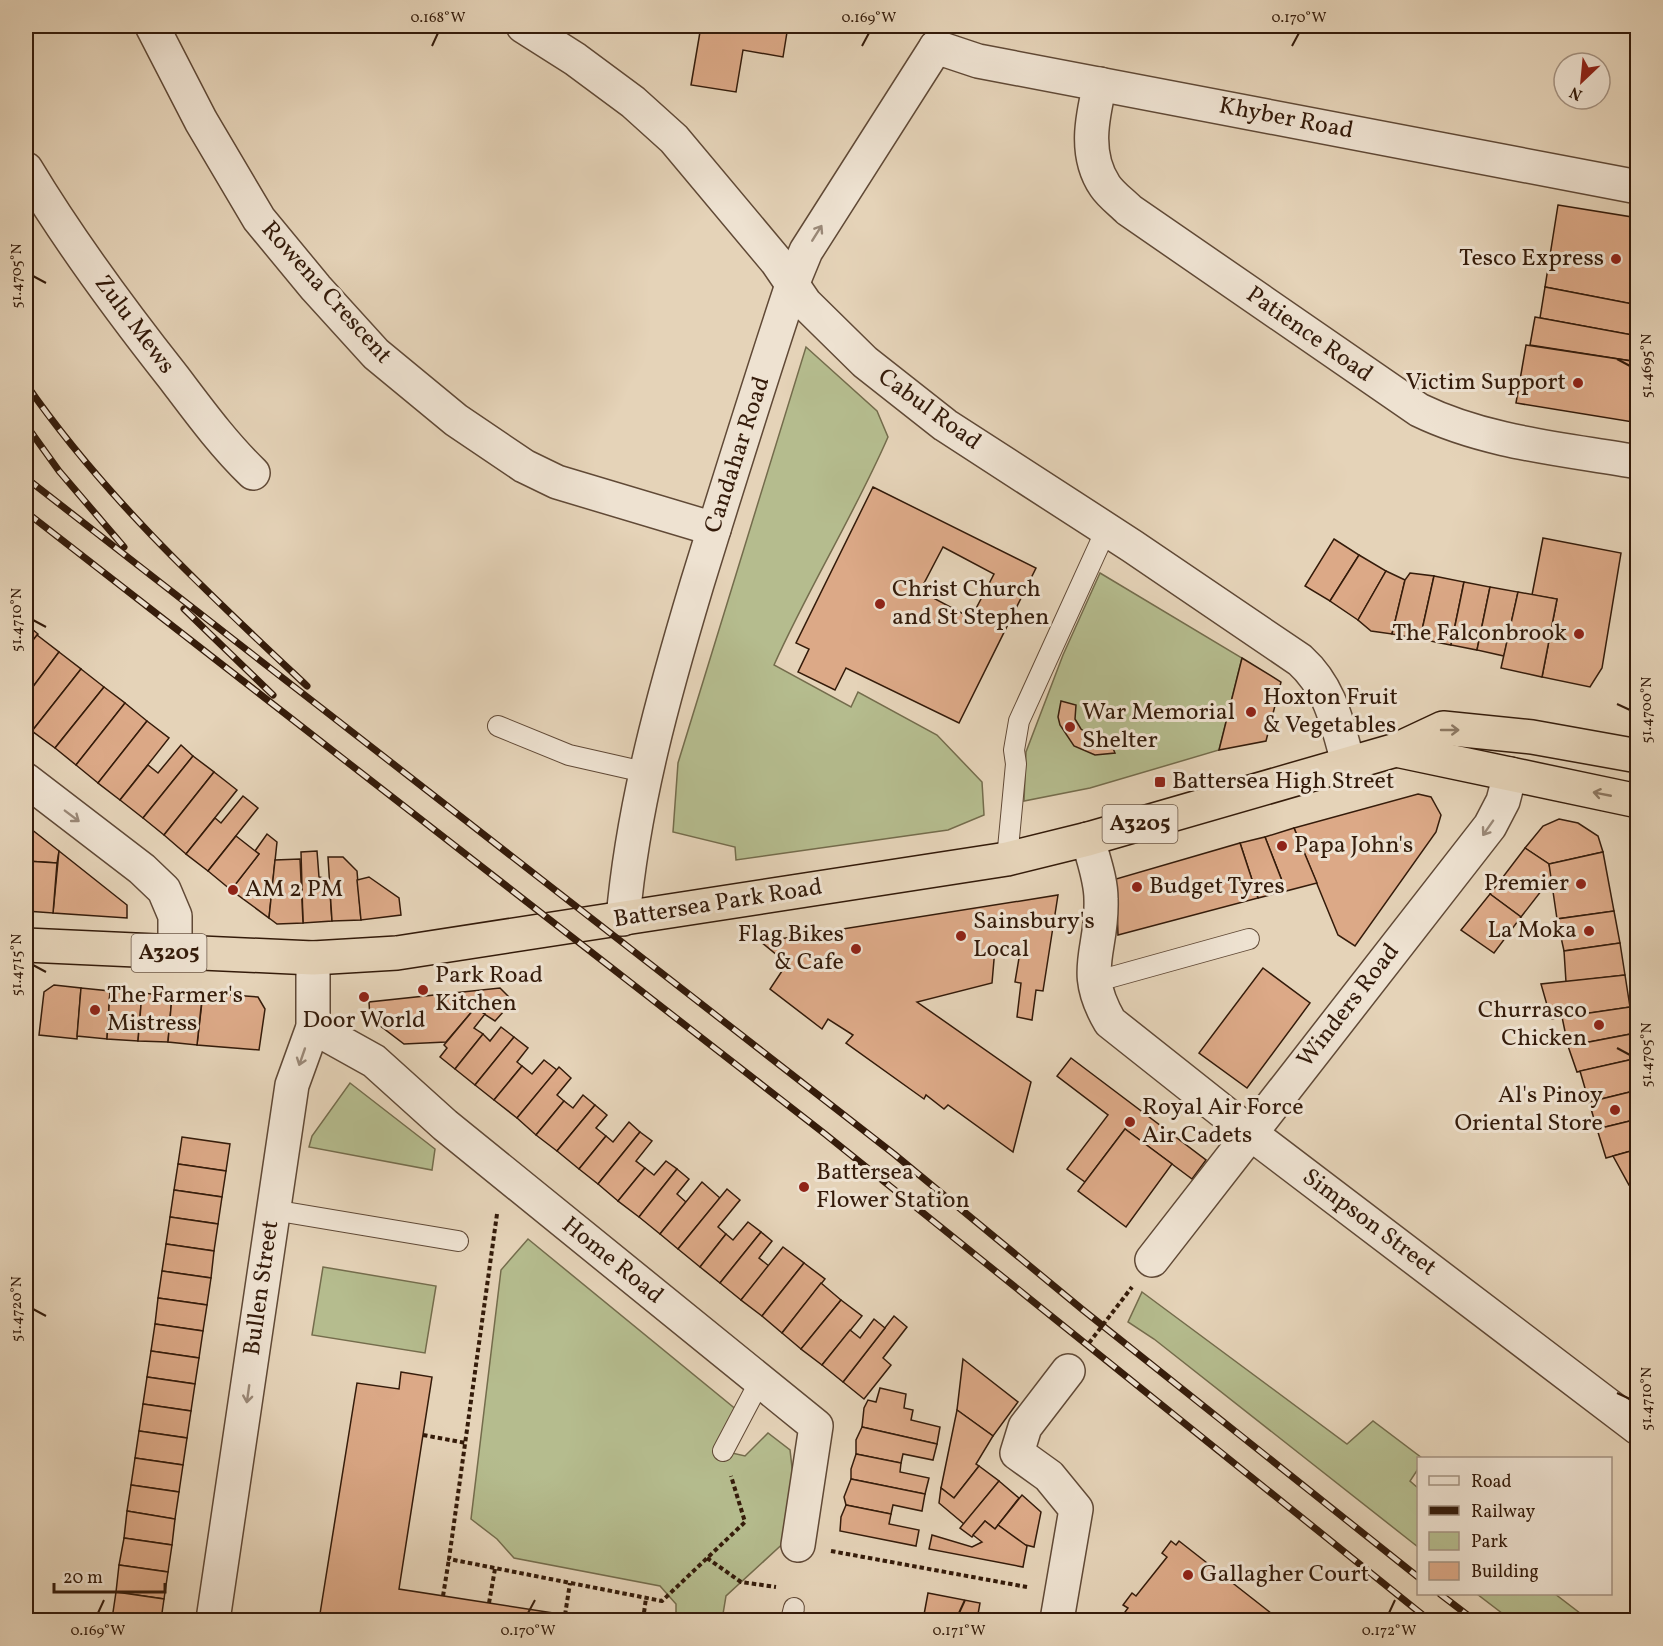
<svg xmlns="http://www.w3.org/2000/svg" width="1663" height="1646" font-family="Vollkorn,serif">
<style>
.green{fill:#b5bc8e;stroke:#746c4c;stroke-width:1.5}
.building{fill:#dca987;stroke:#341b0a;stroke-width:1.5;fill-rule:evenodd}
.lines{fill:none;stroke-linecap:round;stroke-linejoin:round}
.service-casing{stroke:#604936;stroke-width:22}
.minor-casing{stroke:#604936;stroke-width:36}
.trunk-casing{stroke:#341b0a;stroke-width:36}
.path{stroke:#341b0a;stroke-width:4;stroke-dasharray:4.5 3;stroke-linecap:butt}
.service{stroke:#eee2d1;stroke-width:20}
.minor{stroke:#eee2d1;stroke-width:33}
.trunk{stroke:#e5d3b8;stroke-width:33}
.rail-casing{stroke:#341b0a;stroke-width:7}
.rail{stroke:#eee2d1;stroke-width:4.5;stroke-dasharray:14;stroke-linecap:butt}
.oneway{stroke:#9a8877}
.oneway2{stroke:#8c7761}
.ticks{fill:none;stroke:#341b0a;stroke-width:2}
.poi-dot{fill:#8f2418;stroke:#eee2d1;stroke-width:2}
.labels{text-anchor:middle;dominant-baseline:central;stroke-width:6;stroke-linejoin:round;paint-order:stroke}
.shield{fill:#eee2d1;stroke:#6c5746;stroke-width:1.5}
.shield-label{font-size:22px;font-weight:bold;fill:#341b0a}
.street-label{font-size:24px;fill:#341b0a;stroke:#eee2d1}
.poi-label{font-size:24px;fill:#341b0a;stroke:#eee2d1;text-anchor:start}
.neatline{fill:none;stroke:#341b0a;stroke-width:2}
.ticks-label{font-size:15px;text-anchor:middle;fill:#341b0a}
</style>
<rect width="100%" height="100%" fill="#e5d3b8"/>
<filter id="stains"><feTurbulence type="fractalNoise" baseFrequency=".00333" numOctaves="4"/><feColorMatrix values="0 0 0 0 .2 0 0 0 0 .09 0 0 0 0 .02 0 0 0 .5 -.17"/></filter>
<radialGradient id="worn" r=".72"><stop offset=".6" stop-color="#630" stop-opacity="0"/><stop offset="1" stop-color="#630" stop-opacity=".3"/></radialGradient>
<g class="green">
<path d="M806 347 877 411 888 437C854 515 809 587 774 665L851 707 858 692 937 735 982 782 984 815 948 830 736 860 735 847 673 832 678 763Z"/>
<path d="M1100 573 1242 658 1219 750 1090 788 1024 801 1026 752 1063 655Z"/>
<path d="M350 1083 435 1149 432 1170 309 1147 312 1136Z"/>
<path d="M528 1239 738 1411 723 1451 745 1456 768 1433 790 1450 794 1485 789 1538 726 1596 722 1620H676V1604L660 1586 514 1558 497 1539 471 1519 501 1270Z"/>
<path d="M323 1267 436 1286 425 1353 312 1335Z"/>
<path d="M1142 1292 1347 1444 1373 1421 1422 1458H1418V1469L1410 1481 1418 1488V1547L1154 1339 1128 1322Z"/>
<path d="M1477 1594H1555L1589 1620H1511Z"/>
</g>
<g class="building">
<path d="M701 26H788L783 57 743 50 736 92 691 85Z"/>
<path d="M1558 205 1638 218V305L1545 287Z"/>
<path d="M1545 287 1638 305V336L1540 318Z"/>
<path d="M1535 317 1638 336V362L1530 345Z"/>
<path d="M1526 345 1638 362V419L1633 422 1516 403Z"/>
<path d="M873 487 1036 568 959 723 846 668 835 690 798 672 809 649 796 643ZM943 547 994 574 971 618 920 591Z"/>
<path d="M1543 538 1621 553 1602 668 1590 687 1542 677 1557 599 1532 595Z"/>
<path d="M1334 539 1359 555 1330 601 1305 586Z"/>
<path d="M1359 555 1386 571 1358 620 1330 601Z"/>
<path d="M1386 571 1405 580 1392 634 1371 631 1358 620Z"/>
<path d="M1410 573 1434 576 1420 639 1392 634 1405 580Z"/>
<path d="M1434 576 1464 582 1451 645 1420 639Z"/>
<path d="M1464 582 1490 587 1477 650 1451 645Z"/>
<path d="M1490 587 1518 592 1504 656 1477 650Z"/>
<path d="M1518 592 1557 599 1542 677 1501 668Z"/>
<path d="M26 624 38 634 26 649Z"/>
<path d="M37 635 59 652 26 696V649Z"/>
<path d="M59 652 81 669 32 731 26 725V696Z"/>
<path d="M1242 658 1281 682 1266 741 1219 750Z"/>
<path d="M81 669 104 687 55 748 32 731Z"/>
<path d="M104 687 125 703 76 765 55 748Z"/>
<path d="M1061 701 1076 705 1075 719 1081 729 1092 737 1109 739 1115 753 1095 755 1074 746 1060 725 1058 717Z"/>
<path d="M125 703 147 721 98 783 76 765Z"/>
<path d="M147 721 169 738 120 800 98 783Z"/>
<path d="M181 745 193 756 143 818 120 800 148 765 158 773Z"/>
<path d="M193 756 214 772 164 835 143 818Z"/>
<path d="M214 772 237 790 186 854 164 835Z"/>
<path d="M1418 794 1431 797 1441 815 1436 832 1355 946 1338 935 1294 828Z"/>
<path d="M243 796 258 808 208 871 186 854 215 818 221 823Z"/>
<path d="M1559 819 1578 823 1598 836 1603 852 1549 864 1525 848 1543 826Z"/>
<path d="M26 825 59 851 57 863 26 861Z"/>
<path d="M1294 828 1317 883 1286 891 1265 837Z"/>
<path d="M267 834 277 842 269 918 231 890 259 854 255 851Z"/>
<path d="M236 836 259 854 231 890 208 871Z"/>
<path d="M1265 837 1286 891 1258 898 1240 843Z"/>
<path d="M1240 843 1258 898 1118 935 1116 879Z"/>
<path d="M1525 848 1549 864 1552 877 1521 917 1490 894Z"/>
<path d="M59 851 127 905V918L53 913Z"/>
<path d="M317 851 319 877 329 879 332 921 303 923 301 852Z"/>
<path d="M1603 852 1614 911 1557 919 1549 864Z"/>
<path d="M328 857H343L357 871 361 920 332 921Z"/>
<path d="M300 859 303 923 277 924 269 918 275 860Z"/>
<path d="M26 861 57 863 53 913 26 911Z"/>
<path d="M369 877 399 898 401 915 361 920 357 880Z"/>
<path d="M1490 894 1521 917 1494 953 1461 930Z"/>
<path d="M1058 895 1043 991 1036 990 1032 1020 1017 1017 1021 983 1015 982 1020 952 995 948 992 983 917 1002 1031 1082 1013 1152 948 1105 944 1109 926 1095 924 1099 846 1043 853 1035 828 1019 822 1029 770 989 782 971 778 956 761 942Z"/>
<path d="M1614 911 1620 943 1564 951 1557 919Z"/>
<path d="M1620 943 1625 975 1566 982 1564 951Z"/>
<path d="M1263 968 1310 1003 1247 1088 1199 1053Z"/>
<path d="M1625 975 1630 1007 1551 1019 1541 984Z"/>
<path d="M54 985 81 988 77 1039 39 1035 44 992Z"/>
<path d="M81 988 110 991 107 1039 77 1036Z"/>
<path d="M500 988 513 1001 495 1021 475 1008 446 1042 404 1044 370 1018 369 1002Z"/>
<path d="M110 991 142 993 138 1041 107 1039Z"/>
<path d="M142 993 172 996 168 1042 138 1041Z"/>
<path d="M203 993 258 997 265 1009 259 1050 197 1045Z"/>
<path d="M172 996 202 998 197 1045 168 1042Z"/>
<path d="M1630 1007 1636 1033 1568 1046 1562 1017Z"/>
<path d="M475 1008 485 1014 474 1028 483 1034 455 1069 440 1057 447 1048 444 1045Z"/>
<path d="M501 1027 514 1037 475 1085 455 1069 483 1034 490 1041Z"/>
<path d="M1636 1033 1638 1058 1577 1072 1568 1046Z"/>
<path d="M514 1037 528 1048 517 1062 522 1066 494 1100 475 1085Z"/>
<path d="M1071 1058 1206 1160 1192 1179 1125 1129 1085 1182 1067 1169 1108 1115 1057 1076Z"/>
<path d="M1638 1058V1090L1589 1102 1580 1071Z"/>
<path d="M544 1060 557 1070 517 1118 494 1100 522 1066 532 1074Z"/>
<path d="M559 1067 571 1078 557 1095 564 1101 536 1135 517 1118Z"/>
<path d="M1638 1090V1119L1597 1129 1589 1102Z"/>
<path d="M583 1095 595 1105 557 1151 536 1135 564 1101 573 1108Z"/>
<path d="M595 1105 607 1115 596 1128 606 1136 579 1169 557 1151Z"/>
<path d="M1638 1119V1149L1606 1158 1597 1129Z"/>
<path d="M629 1122 640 1132 598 1184 579 1169 606 1136 613 1142Z"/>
<path d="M1125 1129 1172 1164 1126 1227 1078 1191Z"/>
<path d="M640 1132 652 1141 636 1161 645 1168 618 1201 598 1184Z"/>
<path d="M182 1137 230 1144 226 1171 178 1164Z"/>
<path d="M1638 1149V1182L1629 1185 1613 1156Z"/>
<path d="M666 1161 677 1169 639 1217 618 1201 645 1168 654 1175Z"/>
<path d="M178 1164 226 1171 222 1197 174 1190Z"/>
<path d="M677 1169 689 1179 677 1194 686 1202 660 1234 639 1217Z"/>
<path d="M702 1182 720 1198 678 1249 660 1234Z"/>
<path d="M727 1189 740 1200 718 1227 726 1234 700 1267 678 1249Z"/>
<path d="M174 1190 222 1197 218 1224 170 1217Z"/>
<path d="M170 1217 218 1224 214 1251 166 1244Z"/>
<path d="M748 1222 761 1232 720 1283 700 1267 726 1234 733 1240Z"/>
<path d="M761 1232 772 1241 759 1258 769 1266 741 1300 720 1283Z"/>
<path d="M166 1244 214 1251 211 1278 162 1271Z"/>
<path d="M783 1247 804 1263 762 1316 741 1300Z"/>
<path d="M804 1263 825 1279 782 1333 762 1316Z"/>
<path d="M162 1271 211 1278 207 1305 158 1298Z"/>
<path d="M821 1283 841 1300 801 1349 782 1333Z"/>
<path d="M158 1298 207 1305 203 1331 155 1324Z"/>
<path d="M841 1300 862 1316 822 1365 801 1349Z"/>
<path d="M894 1316 907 1327 883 1358 891 1365 864 1399 843 1382Z"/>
<path d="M874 1319 885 1328 843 1382 822 1365 850 1330 860 1338Z"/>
<path d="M155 1324 203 1331 199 1358 151 1351Z"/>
<path d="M151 1351 199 1358 195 1384 147 1377Z"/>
<path d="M963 1359 1018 1402 993 1436 957 1410Z"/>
<path d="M401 1372 432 1377 399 1589 599 1620H319L357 1383 399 1389Z"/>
<path d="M147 1377 195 1384 191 1411 143 1404Z"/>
<path d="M880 1388 906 1394 904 1408 913 1410 911 1420 940 1427 937 1444 862 1427 864 1408 868 1400 876 1402Z"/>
<path d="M143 1404 191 1411 187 1438 139 1431Z"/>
<path d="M957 1410 993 1436 976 1464 979 1466 954 1498 941 1488Z"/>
<path d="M862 1427 937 1444 933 1460 903 1454 901 1463 856 1454V1440Z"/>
<path d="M139 1431 187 1438 183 1465 135 1458Z"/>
<path d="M856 1454 901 1463 900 1472 929 1478 925 1494 851 1479V1469Z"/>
<path d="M135 1458 183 1465 179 1492 131 1485Z"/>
<path d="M979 1466 999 1481 964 1524 939 1503 941 1488 954 1498Z"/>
<path d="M851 1479 925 1494 922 1511 893 1505 891 1514 846 1505 844 1497Z"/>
<path d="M999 1481 1019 1498 995 1529 985 1521 972 1537 960 1528Z"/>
<path d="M131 1485 179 1492 175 1519 127 1511Z"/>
<path d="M1022 1495 1041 1512 1034 1547 1022 1544 998 1525Z"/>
<path d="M846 1505 891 1514 889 1524 919 1530 916 1546 840 1531 841 1517Z"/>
<path d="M127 1511 175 1519 172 1545 124 1538Z"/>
<path d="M985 1521 995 1529 998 1525 1027 1546 1023 1567 929 1549 932 1535 972 1547 982 1542 973 1535Z"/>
<path d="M124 1538 172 1545 168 1572 119 1565Z"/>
<path d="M1171 1541 1176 1545 1179 1541 1276 1617 1273 1620H1136L1125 1612 1128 1608 1123 1605 1132 1593 1136 1596 1167 1557 1162 1553Z"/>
<path d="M119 1565 168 1572 164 1599 116 1592Z"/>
<path d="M116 1592 164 1599 161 1620 112 1619Z"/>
<path d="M928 1593 980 1603 977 1620H923Z"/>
</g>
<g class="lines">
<defs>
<g id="service">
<path d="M498 726 569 755 644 772"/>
<path d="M1007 859 1016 764 1014 750 1019 721 1106 530"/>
<path d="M1094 982 1249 939"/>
<path d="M273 1210 458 1241"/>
<path d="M723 1451 760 1381"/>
<path d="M791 1620 794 1608"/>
</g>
<g id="minor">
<path d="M152 26 201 121 259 219 316 288 376 354 456 420 524 466 557 482 714 529"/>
<path d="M523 26 575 59 633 102 674 139 777 262 805 303 865 362 945 425 1132 546 1300 660C1331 688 1337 724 1348 762"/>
<path d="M936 47 978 61 1638 187"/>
<path d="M1100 84C1092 118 1084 155 1105 186 1111 195 1121 202 1129 210L1419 410C1487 443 1564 449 1638 462"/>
<path d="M26 169C70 242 121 311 174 378 199 411 223 444 253 473"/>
<path d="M26 780 142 869 164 890 175 916V954"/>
<path d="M1088 839C1093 859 1101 879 1101 899 1103 952 1079 969 1110 1022L1250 1133 1638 1428"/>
<path d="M623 919C633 804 664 694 697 584 728 484 759 384 792 285L806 251 936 47"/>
<path d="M313 1027 374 1061 445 1125 816 1426 798 1545"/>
<path d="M1152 1260 1490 826 1503 801 1510 774"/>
<path d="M213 1620 292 1085 313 1027V958"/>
<path d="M1057 1620 1076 1509 1049 1476 1017 1453 1025 1427 1068 1371"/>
</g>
<g id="trunk">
<path d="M1396 750 1638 801"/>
<path d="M26 945 313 958 397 953 1007 859 1088 839 1396 750 1443 728 1532 737 1638 756"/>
</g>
</defs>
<use href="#service" class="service-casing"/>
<use href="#minor" class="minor-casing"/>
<use href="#trunk" class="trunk-casing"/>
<g class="path">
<path d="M497 1214 449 1559 662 1601 745 1522 731 1476"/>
<path d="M1089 1343 1132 1287"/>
<path d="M423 1435 466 1443"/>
<path d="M831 1551 1027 1587"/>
<path d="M707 1558 741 1582 776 1587"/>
<path d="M443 1596 449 1559"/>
<path d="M489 1603 495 1569"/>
<path d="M565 1615 570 1583"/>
<path d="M643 1620 646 1598"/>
</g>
<use href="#service" class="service"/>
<use href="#minor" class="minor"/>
<use href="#trunk" class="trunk"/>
<defs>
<g id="rail">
<path d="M26 384C104 497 207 592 307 686"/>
<path d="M26 425 59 471 124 547"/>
<path d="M26 478 894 1154 1083 1310 1418 1577"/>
<path d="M26 512 825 1134 1429 1620"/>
<path d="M184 609 273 695"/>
<path d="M1440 1594 1474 1620"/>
</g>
</defs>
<use href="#rail" class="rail-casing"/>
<use href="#rail" class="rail"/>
</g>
<defs><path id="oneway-shaft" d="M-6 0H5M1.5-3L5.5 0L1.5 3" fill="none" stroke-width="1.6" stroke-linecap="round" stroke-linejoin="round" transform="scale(1.5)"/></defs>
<g class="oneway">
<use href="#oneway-shaft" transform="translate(817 233) rotate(-58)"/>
<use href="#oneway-shaft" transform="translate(72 816) rotate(37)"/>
<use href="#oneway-shaft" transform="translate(1488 828) rotate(125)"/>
<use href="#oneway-shaft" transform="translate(302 1057) rotate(109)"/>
<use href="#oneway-shaft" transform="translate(248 1394) rotate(98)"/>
</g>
<g class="oneway2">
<use href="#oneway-shaft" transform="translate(1450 730)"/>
<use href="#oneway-shaft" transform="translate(1602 794) rotate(-169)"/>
</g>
<path class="ticks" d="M432 46 438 33M862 46 869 33M1292 46 1299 33M33 276 46 283M1617 359 1630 366M33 620 46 627M1617 704 1630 710M33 965 46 972M1617 1048 1630 1055M33 1309 46 1316M1617 1393 1630 1399M98 1613 104 1600M528 1613 535 1600M959 1613 965 1600M1389 1613 1395 1600"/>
<g class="poi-dot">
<circle cx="1616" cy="259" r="6"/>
<circle cx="1578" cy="383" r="6"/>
<circle cx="880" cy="604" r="6"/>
<circle cx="1579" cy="634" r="6"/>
<circle cx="1251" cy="712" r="6"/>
<circle cx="1070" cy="727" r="6"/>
<rect x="1154" y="776" width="12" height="12" rx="3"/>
<circle cx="1282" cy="846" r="6"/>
<circle cx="1581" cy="884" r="6"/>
<circle cx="1137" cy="887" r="6"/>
<circle cx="233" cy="890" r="6"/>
<circle cx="1589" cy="931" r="6"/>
<circle cx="961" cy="936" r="6"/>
<circle cx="856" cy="949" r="6"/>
<circle cx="423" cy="990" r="6"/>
<circle cx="364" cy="997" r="6"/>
<circle cx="95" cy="1010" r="6"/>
<circle cx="1599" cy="1025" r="6"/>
<circle cx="1615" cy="1110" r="6"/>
<circle cx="1130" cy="1122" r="6"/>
<circle cx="804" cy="1187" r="6"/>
<circle cx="1188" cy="1575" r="6"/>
</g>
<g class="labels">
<g class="shield">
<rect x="1102.5" y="805" width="75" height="38" rx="4.5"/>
<rect x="131.5" y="934" width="75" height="38" rx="4.5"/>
</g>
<g class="shield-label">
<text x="1140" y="824">A3205</text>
<text x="169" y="953">A3205</text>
</g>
<g class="street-label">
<text transform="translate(1286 119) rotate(11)">Khyber Road</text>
<text transform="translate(326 293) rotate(48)">Rowena Crescent</text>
<text transform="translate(134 325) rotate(53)">Zulu Mews</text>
<text transform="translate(1309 335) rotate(35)">Patience Road</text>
<text transform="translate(929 410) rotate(36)">Cabul Road</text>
<text transform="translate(738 455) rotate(-72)">Candahar Road</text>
<text transform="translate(718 904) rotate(-9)">Battersea Park Road</text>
<text transform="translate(1349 1006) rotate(-52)">Winders Road</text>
<text transform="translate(1369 1223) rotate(37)">Simpson Street</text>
<text transform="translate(612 1261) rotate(39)">Home Road</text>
<text transform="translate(262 1288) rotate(-82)">Bullen Street</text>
</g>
<g class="poi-label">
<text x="1604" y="259" text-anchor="end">Tesco Express</text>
<text x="1566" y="383" text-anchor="end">Victim Support</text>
<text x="892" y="590">Christ Church<tspan x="892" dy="28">and St Stephen</tspan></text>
<text x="1567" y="634" text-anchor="end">The Falconbrook</text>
<text x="1263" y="698">Hoxton Fruit<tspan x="1263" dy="28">&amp; Vegetables</tspan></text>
<text x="1082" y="713">War Memorial<tspan x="1082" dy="28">Shelter</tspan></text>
<text x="1172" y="782">Battersea High Street</text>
<text x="1294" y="846">Papa John's</text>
<text x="1569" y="884" text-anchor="end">Premier</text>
<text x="1149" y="887">Budget Tyres</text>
<text x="245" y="890">AM 2 PM</text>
<text x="973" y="922">Sainsbury's<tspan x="973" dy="28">Local</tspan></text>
<text x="1577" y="931" text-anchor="end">La Moka</text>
<text x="844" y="935" text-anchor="end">Flag Bikes<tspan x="844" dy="28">&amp; Cafe</tspan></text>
<text x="435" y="976">Park Road<tspan x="435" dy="28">Kitchen</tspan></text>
<text x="107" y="996">The Farmer's<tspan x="107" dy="28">Mistress</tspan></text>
<text x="1587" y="1011" text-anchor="end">Churrasco<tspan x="1587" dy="28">Chicken</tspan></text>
<text x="364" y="1021" text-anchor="middle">Door World</text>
<text x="1603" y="1096" text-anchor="end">Al's Pinoy<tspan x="1603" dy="28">Oriental Store</tspan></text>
<text x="1142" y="1108">Royal Air Force<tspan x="1142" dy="28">Air Cadets</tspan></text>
<text x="816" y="1173">Battersea<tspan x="816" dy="28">Flower Station</tspan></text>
<text x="1200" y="1575">Gallagher Court</text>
</g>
</g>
<rect width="1663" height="1646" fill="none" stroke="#e5d3b8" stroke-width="66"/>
<rect x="1417" y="1457" width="195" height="138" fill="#eee2d1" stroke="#a49281" stroke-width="1.5"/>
<rect x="1429" y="1476" width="30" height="9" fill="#eee2d1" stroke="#a49281" stroke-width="1.5"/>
<text x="1471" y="1487" font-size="18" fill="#341b0a">Road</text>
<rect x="1429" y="1506" width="30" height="9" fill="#341b0a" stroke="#a49281" stroke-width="1.5"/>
<text x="1471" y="1517" font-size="18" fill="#341b0a">Railway</text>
<rect x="1429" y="1532" width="30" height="18" fill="#b5bc8e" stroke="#a49281" stroke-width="1.5"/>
<text x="1471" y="1547" font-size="18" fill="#341b0a">Park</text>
<rect x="1429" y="1562" width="30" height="18" fill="#dca987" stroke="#a49281" stroke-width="1.5"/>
<text x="1471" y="1577" font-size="18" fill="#341b0a">Building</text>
<g transform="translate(1582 81) rotate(206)"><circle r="28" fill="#eee2d1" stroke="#a49281" stroke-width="1.5"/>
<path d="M0-4.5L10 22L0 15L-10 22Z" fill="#8f2418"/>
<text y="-9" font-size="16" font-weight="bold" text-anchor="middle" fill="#341b0a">N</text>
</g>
<path d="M54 1583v9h111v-9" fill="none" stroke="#341b0a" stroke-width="3"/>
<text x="63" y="1583" font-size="18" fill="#341b0a" stroke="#eee2d1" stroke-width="4.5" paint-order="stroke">20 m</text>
<rect x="33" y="33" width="1597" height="1580" class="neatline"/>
<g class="ticks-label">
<text x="438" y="22">0.168°W</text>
<text x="869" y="22">0.169°W</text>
<text x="1299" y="22">0.170°W</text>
<text transform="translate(16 276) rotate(-90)" y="5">51.4705°N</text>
<text transform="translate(1646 366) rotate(-90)" y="5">51.4695°N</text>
<text transform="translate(16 620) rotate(-90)" y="5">51.4710°N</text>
<text transform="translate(1646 710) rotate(-90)" y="5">51.4700°N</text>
<text transform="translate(16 965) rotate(-90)" y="5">51.4715°N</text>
<text transform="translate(1646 1055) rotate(-90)" y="5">51.4705°N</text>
<text transform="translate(16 1309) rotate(-90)" y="5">51.4720°N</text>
<text transform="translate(1646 1399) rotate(-90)" y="5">51.4710°N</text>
<text x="98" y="1635">0.169°W</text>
<text x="528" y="1635">0.170°W</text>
<text x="959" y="1635">0.171°W</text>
<text x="1389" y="1635">0.172°W</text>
</g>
<rect width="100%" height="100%" filter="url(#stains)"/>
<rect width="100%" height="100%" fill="url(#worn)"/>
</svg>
